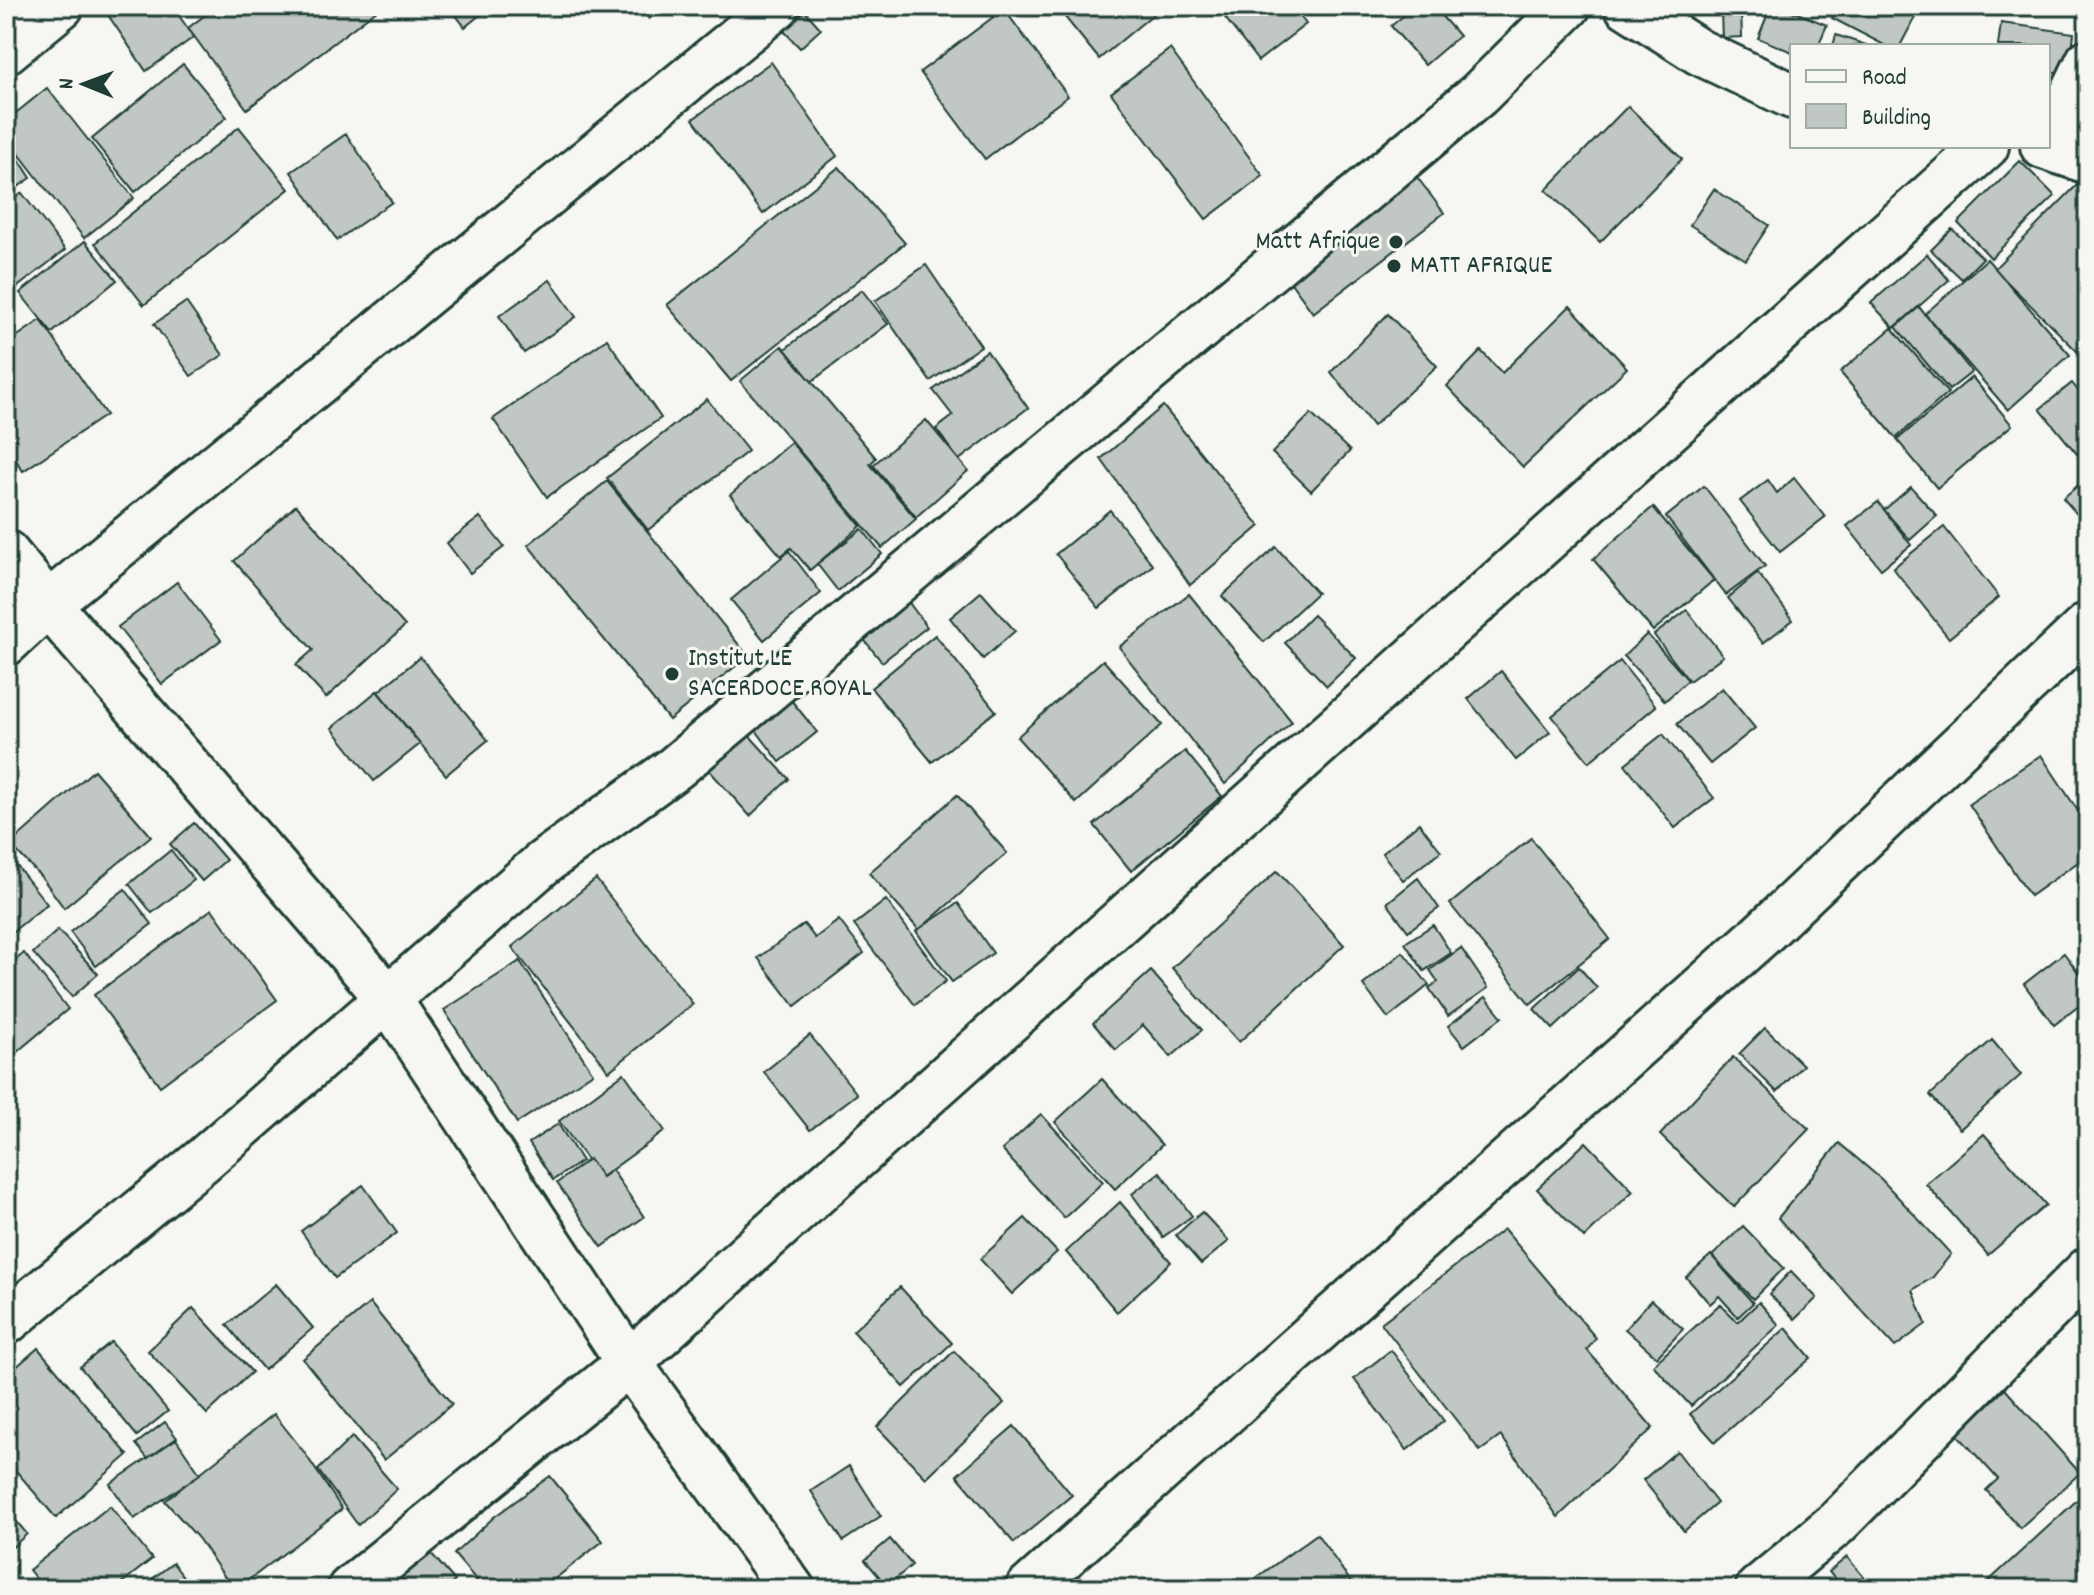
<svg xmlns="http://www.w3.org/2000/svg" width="2094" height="1595" font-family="Dekko,sans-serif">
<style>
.building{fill:#c1c8c3;stroke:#1f3d34;stroke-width:2}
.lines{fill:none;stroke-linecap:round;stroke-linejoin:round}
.minor-casing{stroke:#1f3d34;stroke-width:50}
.minor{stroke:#f6f6f2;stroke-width:44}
.poi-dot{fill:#1f3d34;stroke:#f6f6f2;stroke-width:3}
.labels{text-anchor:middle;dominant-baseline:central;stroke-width:6;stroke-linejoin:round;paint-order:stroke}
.poi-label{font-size:26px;fill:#1f3d34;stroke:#f6f6f2;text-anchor:start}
</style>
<rect width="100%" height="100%" fill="#f6f6f2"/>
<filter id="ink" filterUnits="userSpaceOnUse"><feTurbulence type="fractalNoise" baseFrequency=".0125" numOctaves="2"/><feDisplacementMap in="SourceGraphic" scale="16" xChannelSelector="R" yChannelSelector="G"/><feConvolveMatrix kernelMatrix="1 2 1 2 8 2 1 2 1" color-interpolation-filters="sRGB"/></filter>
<g filter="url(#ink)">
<g class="building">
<path d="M115 6H172L194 37 146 71 106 12Z"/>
<path d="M217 6H382L247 109 188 28Z"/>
<path d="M449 6H491L465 27Z"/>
<path d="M638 6H665L649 19Z"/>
<path d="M1056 6H1163L1099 59Z"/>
<path d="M1219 6H1292L1306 24 1258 61 1217 7Z"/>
<path d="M1415 6H1433L1459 36 1425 65 1391 26Z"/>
<path d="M1771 6H1780L1827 25 1818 46H1792V52L1758 38Z"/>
<path d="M1839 6H1921L1900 46H1886L1832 18Z"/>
<path d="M1004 9 1068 96 985 159 920 72Z"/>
<path d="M805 11 821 29 800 48 783 30Z"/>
<path d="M1741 11 1742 37 1722 38 1721 12Z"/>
<path d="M2001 23 2074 33 2069 74 2048 71V46H1998Z"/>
<path d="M1836 35 1869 46H1833Z"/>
<path d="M1170 49 1263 176 1206 219 1111 93Z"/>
<path d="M771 62 837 156 763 214 693 119Z"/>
<path d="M183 64 227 117 135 192 92 139Z"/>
<path d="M47 88 134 198 84 238 6 137V121Z"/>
<path d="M1628 106 1682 159 1600 242 1546 190Z"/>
<path d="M239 127 289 189 144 305 95 243Z"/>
<path d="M346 134 392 202 337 240 291 172Z"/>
<path d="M6 139 31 178 6 195Z"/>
<path d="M2020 161 2055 196 1991 258 1958 223Z"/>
<path d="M839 167 905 243 731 381 667 305Z"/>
<path d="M1417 177 1444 213 1313 313 1286 276Z"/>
<path d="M2077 185 2088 196V346L2080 354 1994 269Z"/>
<path d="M1714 189 1769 225 1746 260 1690 225Z"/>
<path d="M22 193 65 250 6 296V205Z"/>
<path d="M1952 229 1983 258 1962 279 1931 250Z"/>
<path d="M85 241 117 280 52 333 20 293Z"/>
<path d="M1927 254 1949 280 1894 328 1871 303Z"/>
<path d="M1987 259 2070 355 2008 410 1925 314Z"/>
<path d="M926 265 981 346 930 381 875 301Z"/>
<path d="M550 280 576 317 524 353 499 316Z"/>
<path d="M862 290 888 324 811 382 785 349Z"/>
<path d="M186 302 223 355 191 376 154 324Z"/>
<path d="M1570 306 1627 368 1523 467 1447 386 1481 351 1502 373Z"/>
<path d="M1919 307 1972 372 1949 390 1896 327Z"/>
<path d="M1388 314 1437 366 1373 426 1331 372Z"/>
<path d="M41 320 106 415 23 471 6 445V344Z"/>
<path d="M1892 328 1948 393 1896 438 1840 372Z"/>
<path d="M607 339 661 418 547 497 493 419Z"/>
<path d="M782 346 876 458 870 464 916 519 882 548 740 381Z"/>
<path d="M987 351 1028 408 959 460 936 429 953 416 933 390Z"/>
<path d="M1972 377 2012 425 1937 488 1897 440Z"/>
<path d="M2072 383 2088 403V445L2077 454 2040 409Z"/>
<path d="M707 399 748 451 648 530 607 478Z"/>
<path d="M1163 406 1260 526 1190 585 1101 459Z"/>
<path d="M1311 414 1350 451 1311 491 1272 453Z"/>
<path d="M926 420 968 471 916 517 873 465Z"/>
<path d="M791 442 861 526 810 570 791 548 781 556 730 495Z"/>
<path d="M2088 477V527L2063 498Z"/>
<path d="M1794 478 1825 517 1780 552 1740 501 1768 480 1777 493Z"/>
<path d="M607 481 748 656 669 720 528 545Z"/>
<path d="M1704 486 1765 566 1726 595 1666 517Z"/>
<path d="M1911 487 1937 516 1910 540 1884 510Z"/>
<path d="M1878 502 1911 545 1881 569 1847 526Z"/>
<path d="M296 505 405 626 326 698 296 665 313 650 234 561Z"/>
<path d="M1653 507 1714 580 1653 631 1593 559Z"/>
<path d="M1110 510 1153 565 1099 608 1056 554Z"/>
<path d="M480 517 504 547 470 573 447 543Z"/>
<path d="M1944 527 1999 597 1949 638 1893 568Z"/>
<path d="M862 529 882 554 838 591 817 564Z"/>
<path d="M1276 547 1317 593 1264 642 1222 596Z"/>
<path d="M789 551 821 593 764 640 731 600Z"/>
<path d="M1758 573 1793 620 1763 643 1728 598Z"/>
<path d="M177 582 221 640 162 684 118 627Z"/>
<path d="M981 592 1015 631 983 659 950 618Z"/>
<path d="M1189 594 1292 722 1225 784 1119 647Z"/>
<path d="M904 596 927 627 882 662 858 632Z"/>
<path d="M1687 610 1723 656 1689 681 1654 635Z"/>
<path d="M1313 615 1356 658 1327 686 1285 643Z"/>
<path d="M1647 634 1688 680 1665 701 1624 656Z"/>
<path d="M935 635 996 711 932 762 871 688Z"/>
<path d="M420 657 488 740 446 775 378 692Z"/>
<path d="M1103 660 1162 725 1076 803 1017 737Z"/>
<path d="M1620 661 1656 706 1589 762 1552 716Z"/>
<path d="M1501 671 1550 732 1516 760 1468 699Z"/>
<path d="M1722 688 1755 728 1710 764 1677 724Z"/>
<path d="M377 691 420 744 374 781 332 728Z"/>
<path d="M791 700 817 732 780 762 755 729Z"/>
<path d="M748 734 789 779 750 816 709 770Z"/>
<path d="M1663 734 1714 798 1675 828 1625 764Z"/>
<path d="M1185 751 1222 796 1131 871 1094 825Z"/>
<path d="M2041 755 2088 826V855L2030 896 1969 804Z"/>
<path d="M94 770 151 836 64 908 43 879 10 844Z"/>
<path d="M957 795 1007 853 919 930 869 873Z"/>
<path d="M194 823 226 860 202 881 170 844Z"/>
<path d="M1419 823 1441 851 1403 880 1382 853Z"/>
<path d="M1531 838 1610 939 1530 1004 1450 904Z"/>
<path d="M171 850 194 880 152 913 129 884Z"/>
<path d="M9 856 47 904 6 937V858Z"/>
<path d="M1277 871 1344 945 1239 1042 1172 968Z"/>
<path d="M1418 878 1439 908 1408 931 1387 903Z"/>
<path d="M596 879 693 1004 609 1071 512 947Z"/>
<path d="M125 889 152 924 96 966 70 932Z"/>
<path d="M886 900 946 981 915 1005 854 925Z"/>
<path d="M958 903 993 953 952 982 916 931Z"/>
<path d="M212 909 277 1000 160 1086 94 995Z"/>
<path d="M839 920 864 953 795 1006 758 958 804 924 815 938Z"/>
<path d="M1433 925 1451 953 1424 971 1405 943Z"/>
<path d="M58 930 98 974 72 997 33 953Z"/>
<path d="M1461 948 1488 988 1448 1016 1429 988 1438 982 1430 970Z"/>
<path d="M1403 952 1429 985 1388 1018 1363 985Z"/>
<path d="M24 953 68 1009 6 1061V968Z"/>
<path d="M2064 953 2088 986V999L2054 1025 2024 984Z"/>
<path d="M520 961 593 1073 517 1123 444 1010Z"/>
<path d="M1579 967 1597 988 1553 1029 1534 1009Z"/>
<path d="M1151 971 1202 1030 1171 1057 1143 1025 1116 1050 1093 1023Z"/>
<path d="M1486 997 1502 1017 1464 1046 1448 1026Z"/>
<path d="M1765 1028 1803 1065 1777 1092 1739 1054Z"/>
<path d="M810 1035 857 1094 810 1130 764 1072Z"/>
<path d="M1992 1040 2021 1075 1960 1129 1930 1095Z"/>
<path d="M1733 1057 1809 1129 1734 1207 1660 1135Z"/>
<path d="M624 1073 665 1131 600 1178 559 1121Z"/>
<path d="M1102 1079 1162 1145 1115 1189 1055 1122Z"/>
<path d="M1041 1114 1103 1182 1064 1218 1002 1150Z"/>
<path d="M558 1124 582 1161 553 1180 529 1143Z"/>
<path d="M1984 1134 2046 1205 1988 1255 1926 1184Z"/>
<path d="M1586 1142 1633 1191 1584 1238 1537 1189Z"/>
<path d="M1839 1143 1881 1179 1951 1254 1933 1277 1913 1290 1926 1324 1895 1347 1778 1218Z"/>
<path d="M589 1159 602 1177 612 1170 644 1217 602 1247 557 1183Z"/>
<path d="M1160 1172 1192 1216 1163 1237 1132 1194Z"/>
<path d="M363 1185 397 1233 335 1278 301 1231Z"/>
<path d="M1120 1202 1171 1262 1117 1312 1066 1252Z"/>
<path d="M1202 1212 1229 1241 1201 1264 1176 1235Z"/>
<path d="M1025 1218 1057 1252 1012 1294 980 1259Z"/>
<path d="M1743 1226 1784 1268 1753 1299 1712 1256Z"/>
<path d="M1504 1229 1596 1338 1587 1350 1653 1428 1558 1517 1501 1436 1480 1451 1381 1323Z"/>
<path d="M1711 1255 1753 1303 1738 1317 1719 1296 1710 1304 1686 1277Z"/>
<path d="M1791 1271 1817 1298 1795 1319 1769 1294Z"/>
<path d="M276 1284 313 1328 264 1370 227 1325Z"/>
<path d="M900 1287 952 1343 904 1387 853 1331Z"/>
<path d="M1651 1300 1683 1329 1657 1357 1625 1329Z"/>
<path d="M1759 1302 1779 1325 1691 1406 1653 1365 1720 1304 1738 1322Z"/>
<path d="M370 1303 452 1404 384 1460 303 1359Z"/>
<path d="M193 1308 252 1372 207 1414 148 1351Z"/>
<path d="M1786 1328 1811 1358 1715 1442 1690 1414Z"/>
<path d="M111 1342 168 1411 137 1436 80 1367Z"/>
<path d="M38 1348 128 1455 56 1518 6 1459V1376Z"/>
<path d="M1391 1350 1444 1421 1407 1450 1354 1379Z"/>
<path d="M954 1351 1004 1403 926 1478 877 1427Z"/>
<path d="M2005 1389 2080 1473 2020 1528 1986 1490 1998 1479 1957 1434Z"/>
<path d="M274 1414 304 1452 342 1509 237 1589H233L198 1538 165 1501Z"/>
<path d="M165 1422 177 1438 148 1459 136 1444Z"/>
<path d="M1014 1426 1072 1495 1014 1543 957 1475Z"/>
<path d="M352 1437 397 1489 358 1525 318 1470Z"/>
<path d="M176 1439 200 1474 134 1519 110 1484Z"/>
<path d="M1677 1451 1717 1503 1684 1531 1643 1480Z"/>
<path d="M849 1466 881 1516 843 1541 811 1491Z"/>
<path d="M550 1476 603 1541 542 1589H484L454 1554 494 1517Z"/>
<path d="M2086 1492 2088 1494V1589H1980Z"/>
<path d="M110 1506 152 1559 114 1589H44L29 1570Z"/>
<path d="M6 1509 27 1534 6 1553Z"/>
<path d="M1317 1534 1351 1582 1342 1589H1241Z"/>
<path d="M890 1539 912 1565 887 1586 865 1560Z"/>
<path d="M430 1552 455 1581 446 1589H411L401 1578Z"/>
<path d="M1847 1557 1867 1581 1858 1589H1843L1829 1572Z"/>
<path d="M173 1563 192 1589H139Z"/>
</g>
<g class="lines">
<defs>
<g id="minor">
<path d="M1627 6 1699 52 1792 96"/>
<path d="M6 51 61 6"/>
<path d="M2048 145 2088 62"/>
<path d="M2043 146 2088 161"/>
<path d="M6 553 48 604 387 997 629 1363 792 1589"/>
<path d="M6 643 48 604 777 6"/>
<path d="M6 1322 203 1160 543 863 675 768 1478 95 1568 6"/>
<path d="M350 1589 629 1363 761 1243 1986 146"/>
<path d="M1028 1589 1762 934 2088 625"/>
<path d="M1758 1589 1837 1523 2088 1270"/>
</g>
</defs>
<use href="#minor" class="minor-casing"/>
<use href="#minor" class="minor"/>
</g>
</g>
<g class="poi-dot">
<circle cx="1396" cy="242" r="8"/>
<circle cx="1394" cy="266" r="8"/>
<circle cx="672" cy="674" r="8"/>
</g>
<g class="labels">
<g class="poi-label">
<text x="1380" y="242" text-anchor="end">Matt Afrique</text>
<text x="1410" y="266">MATT AFRIQUE</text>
<text x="688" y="659">Institut LE<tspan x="688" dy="30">SACERDOCE ROYAL</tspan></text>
</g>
</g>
<rect width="2094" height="1595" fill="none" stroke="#f6f6f2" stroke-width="32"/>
<rect x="16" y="16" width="2062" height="1563" fill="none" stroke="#1f3d34" stroke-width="3" filter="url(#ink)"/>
<rect x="1790" y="44" width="260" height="104" fill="#f6f6f2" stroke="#a0aca6" stroke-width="2"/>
<rect x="1806" y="70" width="40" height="12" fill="#f6f6f2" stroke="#a0aca6" stroke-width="2"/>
<text x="1862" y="84" font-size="24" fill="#1f3d34">Road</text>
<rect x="1806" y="104" width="40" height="24" fill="#c1c8c3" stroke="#a0aca6" stroke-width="2"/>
<text x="1862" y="124" font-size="24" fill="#1f3d34">Building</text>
<g transform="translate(84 84) rotate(271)" stroke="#f6f6f2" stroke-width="6" paint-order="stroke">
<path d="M0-6L14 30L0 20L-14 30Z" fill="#1f3d34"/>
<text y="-12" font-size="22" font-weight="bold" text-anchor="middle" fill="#1f3d34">N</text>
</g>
</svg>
